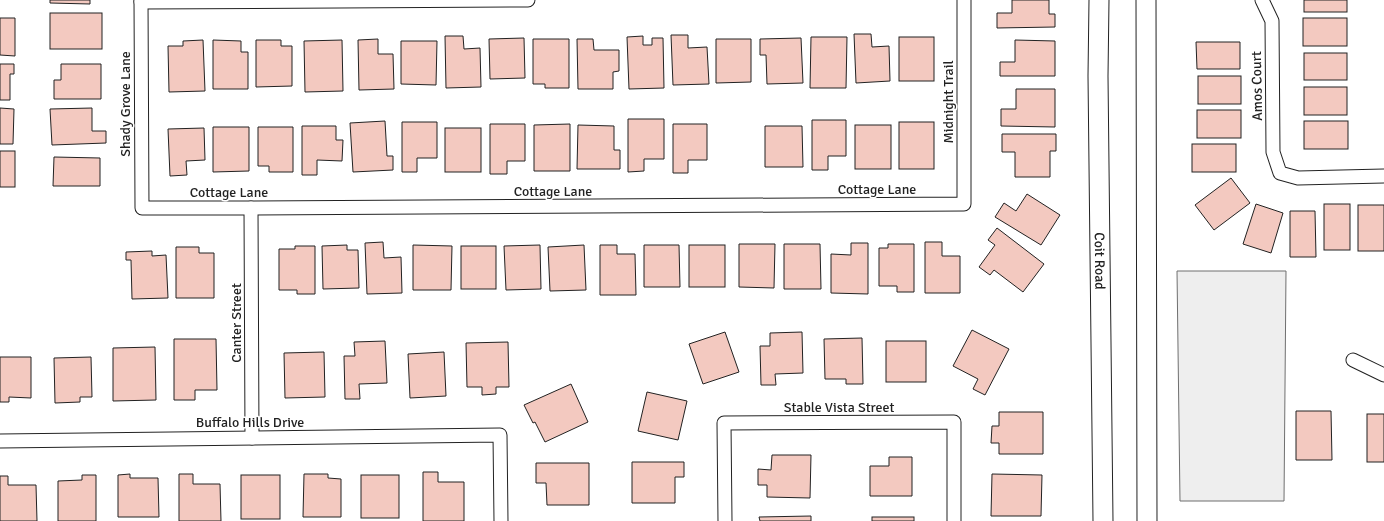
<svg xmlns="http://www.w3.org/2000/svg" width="1384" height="521" font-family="Signika,sans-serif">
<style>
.green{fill:#eee;stroke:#6f6f6f}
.building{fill:#f3c9c0;stroke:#222}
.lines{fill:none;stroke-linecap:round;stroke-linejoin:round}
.minor-casing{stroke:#222;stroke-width:15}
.secondary-casing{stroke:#222;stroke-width:21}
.minor{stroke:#fff;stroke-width:13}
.secondary{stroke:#fff;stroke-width:19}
.labels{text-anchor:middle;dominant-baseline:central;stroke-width:3;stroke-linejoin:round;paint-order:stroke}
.street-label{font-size:14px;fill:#222;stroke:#fff}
</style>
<rect width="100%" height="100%" fill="#fff"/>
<path class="green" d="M1177 271H1286L1284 501H1180Z"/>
<g class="building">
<path d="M50 0H90V4L50 3Z"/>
<path d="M1012 0H1049V14H1055V27L997 28V13H1012Z"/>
<rect x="1304" y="0" width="43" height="12"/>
<rect x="50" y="13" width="52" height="36"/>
<path d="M0 18H15V56L0 55Z"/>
<rect x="1303" y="18" width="44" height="28"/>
<path d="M854 34H871L872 47 889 46 890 81 856 83Z"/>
<path d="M671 35H688V48L707 47 709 84 673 85Z"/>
<path d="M445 36H463L464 49 480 48 481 87 446 88Z"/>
<path d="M643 36V45H652V38H663L664 88 629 89 627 37Z"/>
<path d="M811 37H847L846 88H810Z"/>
<rect x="899" y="37" width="35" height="44"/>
<path d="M524 38 525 78 490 79 489 39Z"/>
<path d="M801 38 803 83 767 84 766 55H760V39Z"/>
<path d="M378 39V54H393L394 89 359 90 358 40Z"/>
<path d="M533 39H569V88H545V84H533Z"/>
<path d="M577 39H593L594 50H619V71L613 72V89H578Z"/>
<path d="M716 39H751V82L716 83Z"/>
<path d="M203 40 205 91 169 92 168 46H183V41Z"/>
<path d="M213 40 241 41V52H248V89H213Z"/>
<path d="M256 40H281V46H292V86L256 87Z"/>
<path d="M342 40 343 91 305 92 304 41Z"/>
<path d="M1015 40 1055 41V76H1000V62H1015Z"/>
<path d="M401 41H437L436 85 401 84Z"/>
<path d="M1196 42H1240V69H1197Z"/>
<rect x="1304" y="53" width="43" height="27"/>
<path d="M0 64H14V74H10V100H0Z"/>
<path d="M61 64H101V99H54V80H61Z"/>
<rect x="1198" y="76" width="43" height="28"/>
<rect x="1304" y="87" width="43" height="28"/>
<path d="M1016 89H1055V127L1001 126V109H1016Z"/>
<path d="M0 108 14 109 13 144H0Z"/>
<path d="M92 108V131H106V143L52 145 50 109Z"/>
<rect x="1197" y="110" width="44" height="28"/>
<path d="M628 119H664V159H644V171L628 172Z"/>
<path d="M812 120H846V156H828V170H812Z"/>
<path d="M385 121 387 156H393V170L353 172 350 123Z"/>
<rect x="1304" y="121" width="44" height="28"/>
<path d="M402 122H437V158H417V172H402Z"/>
<rect x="899" y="122" width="35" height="47"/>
<path d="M490 124H525V161H507V174H490Z"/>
<path d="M570 124V171H534V125Z"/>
<path d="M673 124H707V160H688V173H673Z"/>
<path d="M578 125 614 126V150H620V169H577Z"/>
<rect x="855" y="125" width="36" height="44"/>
<path d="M302 126H336V140H343L342 161 317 160V175H302Z"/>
<path d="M765 126H802L803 167H765Z"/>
<path d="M213 127H249V171L213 172Z"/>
<path d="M258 127H293V172H269V166H258Z"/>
<path d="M204 128 205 160 186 161 187 175 170 176 168 129Z"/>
<rect x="445" y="128" width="36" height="44"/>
<path d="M1002 134H1056V151H1050V177H1015V152H1002Z"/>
<rect x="1192" y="144" width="44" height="28"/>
<rect x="0" y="151" width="15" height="36"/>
<path d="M54 157 100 158V186H53Z"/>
<path d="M1231 178 1250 203 1214 230 1195 205Z"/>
<path d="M1027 194 1060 215 1041 245 995 217 1004 203 1016 211Z"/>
<path d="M1256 204 1283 213 1271 253 1243 244Z"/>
<rect x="1324" y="204" width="26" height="46"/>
<rect x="1358" y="205" width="26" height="46"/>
<path d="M1290 211H1315L1316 257H1290Z"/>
<path d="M997 228 1044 264 1023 292 994 270 990 275 979 267 995 245 988 240Z"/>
<path d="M383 242 384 258 401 257 402 293 367 294 365 243Z"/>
<path d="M925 242H942V256H960V293H925Z"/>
<path d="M851 243H868V294L831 293V254L851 255Z"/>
<path d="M739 244H775L774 288 739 287Z"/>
<path d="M784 244H820L821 289H784Z"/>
<path d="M888 244H914V292H897V286H879V248H888Z"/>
<path d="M347 245V250H358L359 288 323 289 322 246Z"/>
<path d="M413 245 452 246 451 290H413Z"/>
<path d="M540 245 541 289 506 290 504 246Z"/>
<path d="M584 245 586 290 550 291 548 247Z"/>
<path d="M600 245H617V254H635L636 295H600Z"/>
<path d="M644 245H679L680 287H644Z"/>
<rect x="689" y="245" width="36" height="42"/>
<path d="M295 246H315V294H297V290H279V249H295Z"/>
<rect x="461" y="246" width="35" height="43"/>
<path d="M176 247H199V253H214V298H176Z"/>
<path d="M152 251V256L166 255 168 298 132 299 131 260H126V252Z"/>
<path d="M972 330 1009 349 985 395 973 389 978 379 953 366Z"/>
<path d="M725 332 739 372 703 384 689 344Z"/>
<path d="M802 332 803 373 775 374 776 385H761L760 346H770V333Z"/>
<path d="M862 338 863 384H846V379H825L824 339Z"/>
<path d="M174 339H216L217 390H195V400H174Z"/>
<path d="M385 341 387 383 359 384 360 399H345L344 356H355L354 342Z"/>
<rect x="886" y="341" width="40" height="41"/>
<path d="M508 342 509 387H496V394L482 395V387H467L466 343Z"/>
<path d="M155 347 156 400 113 401V348Z"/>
<path d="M324 352 325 397 285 398 284 353Z"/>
<path d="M444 352 446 396 410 398 408 354Z"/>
<path d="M0 357H31V398L9 397V402H0Z"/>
<path d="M91 357 92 397H80V402L55 403 54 358Z"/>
<path d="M571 384 588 422 545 442 535 422 533 423 524 405Z"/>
<path d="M647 392 687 401 678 440 638 431Z"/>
<path d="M1296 411H1331L1332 460H1296Z"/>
<path d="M999 412H1043V454H999V443H991L992 426H999Z"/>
<rect x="1367" y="414" width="17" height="48"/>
<path d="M772 455H811L810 498 767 497V485H758V469L771 470Z"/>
<path d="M889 457H912V496H870V466H889Z"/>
<path d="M632 462H684V477H675V503H632Z"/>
<path d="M536 463H589V505H547L546 483H536Z"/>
<path d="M423 472H438V482H464V521H423Z"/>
<path d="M130 474V478H158L159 517H118V475Z"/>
<path d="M179 474H193V484H220L221 521H179Z"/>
<path d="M304 474H328V478L341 479V517H303Z"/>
<path d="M992 474 1042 475 1041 516H991Z"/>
<path d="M82 475H96V521H58V481L82 480Z"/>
<rect x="241" y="475" width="39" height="44"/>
<rect x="361" y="475" width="38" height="43"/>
<path d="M0 476H8V485H36L37 521H0Z"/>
<path d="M811 516V521H760L759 517Z"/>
<rect x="872" y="517" width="42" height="4"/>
</g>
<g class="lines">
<defs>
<g id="minor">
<path d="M141 0 142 208H251L964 204V0"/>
<path d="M1262 0 1272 21 1273 152 1280 173 1298 178 1384 176"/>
<path d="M141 2 528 0"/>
<path d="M251 208 252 438"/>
<path d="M1353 360 1384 375"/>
<path d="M0 441 500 435 501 521"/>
<path d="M725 521 724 423 954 422V521"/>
</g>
<g id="secondary">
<path id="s1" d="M1099 0 1098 76 1103 521"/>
<path d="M1146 0 1147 521"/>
</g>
</defs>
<use href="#minor" class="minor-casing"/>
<use href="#secondary" class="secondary-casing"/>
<use href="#minor" class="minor"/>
<use href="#secondary" class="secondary"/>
</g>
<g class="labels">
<g class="street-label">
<text transform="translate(1257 86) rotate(-91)">Amos Court</text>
<text transform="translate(948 102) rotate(-90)">Midnight Trail</text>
<text transform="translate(125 104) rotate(-90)">Shady Grove Lane</text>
<text x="877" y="189">Cottage Lane</text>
<text x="553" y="191">Cottage Lane</text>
<text x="229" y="192">Cottage Lane</text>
<text stroke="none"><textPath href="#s1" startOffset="261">Coit Road</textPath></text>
<text transform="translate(236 323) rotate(-90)">Canter Street</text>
<text x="839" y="407">Stable Vista Street</text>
<text x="250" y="422">Buffalo Hills Drive</text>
</g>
</g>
</svg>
